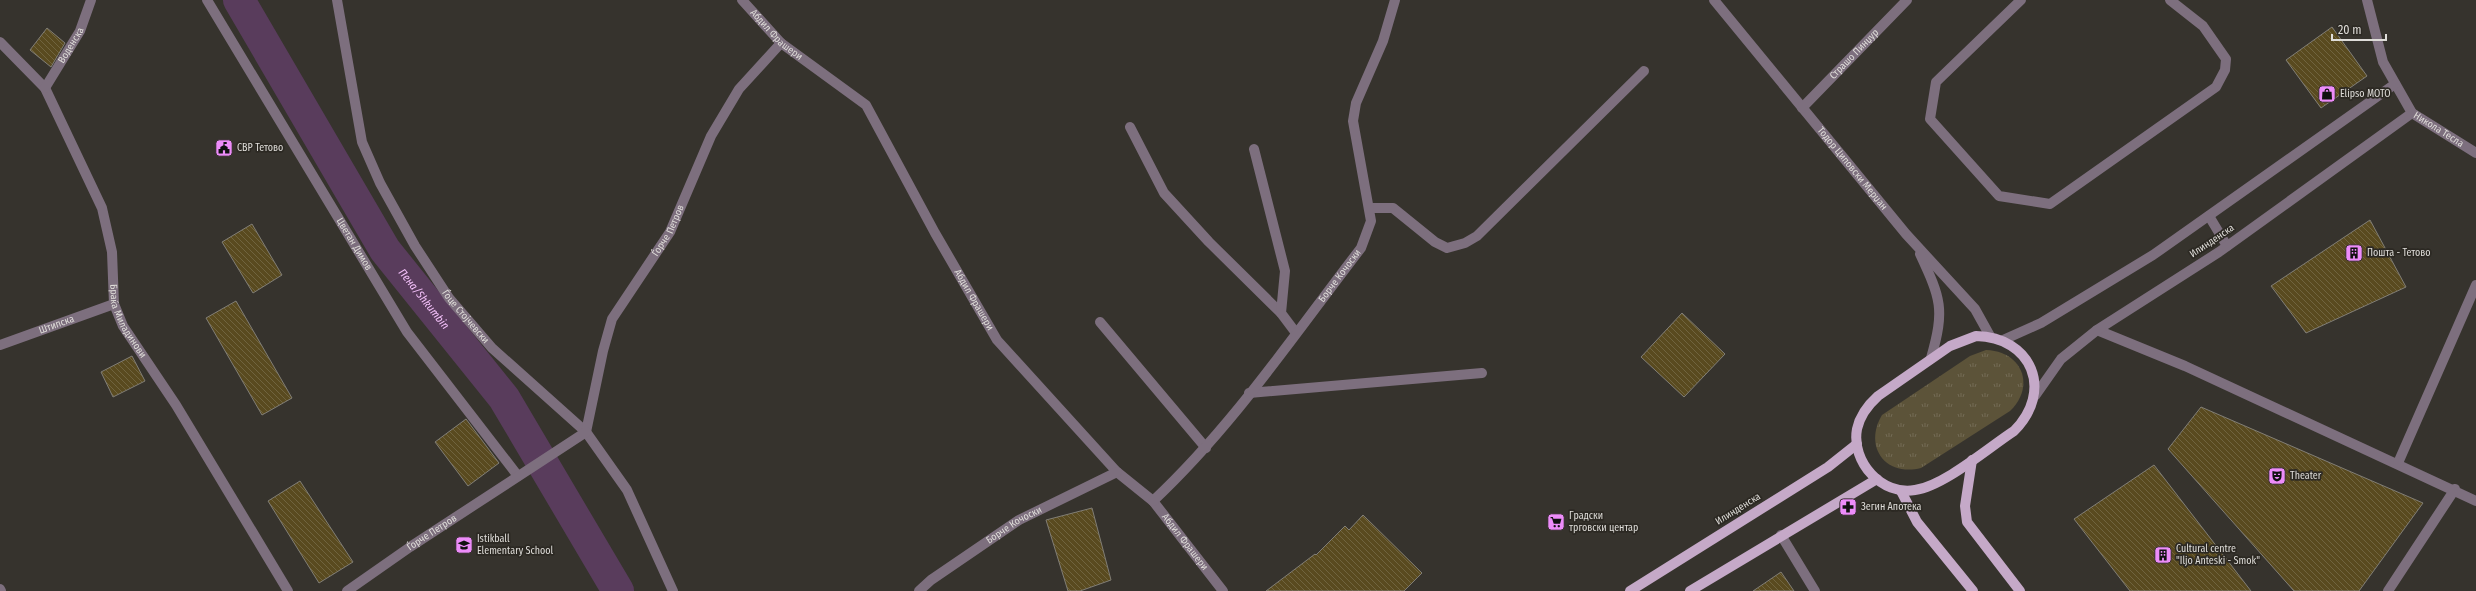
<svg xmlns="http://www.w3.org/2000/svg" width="2476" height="591" font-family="'Fira Sans Condensed',sans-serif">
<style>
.grass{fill:url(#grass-tufts)}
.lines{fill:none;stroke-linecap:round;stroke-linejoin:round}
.river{stroke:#593c5c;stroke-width:32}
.building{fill:url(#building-back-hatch);stroke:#817e76}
.minor{stroke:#7d6f7e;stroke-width:10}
.major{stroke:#c5a9c8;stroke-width:10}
.labels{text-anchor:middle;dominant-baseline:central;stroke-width:3.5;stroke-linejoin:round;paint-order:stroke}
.street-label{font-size:10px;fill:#dfddd9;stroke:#2c2923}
.poi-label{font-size:10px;fill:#dfddd9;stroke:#2c2923;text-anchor:start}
.water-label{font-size:11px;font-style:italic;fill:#f5c2fb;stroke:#2c2923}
</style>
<defs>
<pattern id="grass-tufts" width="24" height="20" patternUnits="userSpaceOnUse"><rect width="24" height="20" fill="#5c5339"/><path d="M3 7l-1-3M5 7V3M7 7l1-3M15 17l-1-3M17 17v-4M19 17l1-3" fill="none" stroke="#736b55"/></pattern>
<pattern id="building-back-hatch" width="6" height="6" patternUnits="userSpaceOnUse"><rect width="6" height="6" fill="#594a1f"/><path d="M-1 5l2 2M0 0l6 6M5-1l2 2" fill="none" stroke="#70643f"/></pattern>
</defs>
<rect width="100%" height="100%" fill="#36332d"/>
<path class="grass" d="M1986 350C2022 351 2036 386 2010 411L1921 468C1886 477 1863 447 1882 415L1970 356Z"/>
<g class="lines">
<path class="river" id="s1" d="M239 0 385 250 504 398 618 591"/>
</g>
<g class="building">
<path d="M2332 27 2367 76 2321 108 2286 60Z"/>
<path d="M47 28 65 43 51 67 30 50Z"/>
<path d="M2370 220 2406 287 2306 333 2271 286Z"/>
<path d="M252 224 282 275 253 293 222 242Z"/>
<path d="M236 301 292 398 262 415 206 318Z"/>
<path d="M1682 313 1725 354 1684 397 1641 357Z"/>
<path d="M132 356 145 381 113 397 101 372Z"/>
<path d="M2201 407 2423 503 2359 591H2294L2168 449Z"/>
<path d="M466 419 499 463 468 486 435 442Z"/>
<path d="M2154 465 2251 591H2130L2074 519Z"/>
<path d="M300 481 353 562 319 583 268 501Z"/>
<path d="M1092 508 1111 580 1080 591H1068L1046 520Z"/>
<path d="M1363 515 1422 573 1404 591H1266L1315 554 1316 555 1345 526 1349 530Z"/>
<path d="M1781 572 1794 591H1753Z"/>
</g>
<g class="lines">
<g class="minor">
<path id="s2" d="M207 0 407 332 518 476"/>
<path id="s3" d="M337 0 362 142 380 183 415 246 449 298 492 348 586 432 627 490 673 591"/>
<path id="s4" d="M742 0 781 43 866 105 935 233 997 340 1117 472 1153 501 1223 591"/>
<path id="s5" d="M1714 0 1906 234 1975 309 1990 336"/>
<path d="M2021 0 1936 82 1930 119 1999 196 2050 204 2216 87 2225 70 2226 59 2203 26 2170 0"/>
<path id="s6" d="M2367 0 2383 62 2412 113 2476 153"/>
<path id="s7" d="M0 42 45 88 102 208 112 252 114 304 123 326 176 405 288 591"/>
<path id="s8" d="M45 88 80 31 91 0"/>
<path id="s9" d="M1802 108 1907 0"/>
<path d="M1130 127 1164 193 1209 242 1281 313"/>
<path d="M1254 149 1285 271 1281 313 1296 333"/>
<path d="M1369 208H1393L1435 242 1447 248 1465 243 1477 236 1644 71"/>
<path d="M2209 216 2227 246"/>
<path d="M1920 254C1941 299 1945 309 1931 358"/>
<path d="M1100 322 1206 448"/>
<path d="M2097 330 2185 366 2476 501"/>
<path d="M2003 340 2041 323 2153 255 2395 84"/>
<path id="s10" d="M0 345 114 304"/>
<path d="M1249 393 1482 373"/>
<path d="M2035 396 2061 359 2097 330 2219 252 2412 113"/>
<path id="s11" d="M586 432 603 351 612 319 670 232 711 136 739 89 781 43"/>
<path d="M2398 463 2476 285"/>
<path id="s12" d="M1153 501C1233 426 1294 335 1361 248L1371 221 1353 121 1356 103 1383 41 1395 0"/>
<path d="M1781 535 1815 591"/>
<path d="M0 589 1 591"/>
<path id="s13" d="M347 591 410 547 586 432"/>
<path id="s14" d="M919 591 931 580 1019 520 1117 472"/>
<path d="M2388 591 2455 489"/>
</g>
<g class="major">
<path d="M1976 336C2032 337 2054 391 2014 431 1988 448 1944 486 1915 490 1882 496 1851 462 1857 429 1860 415 1868 405 1878 396L1950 346Z"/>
<path d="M1972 460 1965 506 1967 522 2020 591"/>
<path d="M1901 491 1917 522 1973 591"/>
<path d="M1630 591 1828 467 1857 444"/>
<path d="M1690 591 1877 479"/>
</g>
</g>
<defs>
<symbol id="shop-square" viewBox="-11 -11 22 22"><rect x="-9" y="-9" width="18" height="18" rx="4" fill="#ed8cf9" stroke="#2c2923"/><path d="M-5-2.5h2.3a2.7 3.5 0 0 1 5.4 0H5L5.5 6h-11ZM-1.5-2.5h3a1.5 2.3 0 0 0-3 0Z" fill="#111"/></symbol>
<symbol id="civic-square" viewBox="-11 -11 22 22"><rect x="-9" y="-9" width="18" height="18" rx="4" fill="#ed8cf9" stroke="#2c2923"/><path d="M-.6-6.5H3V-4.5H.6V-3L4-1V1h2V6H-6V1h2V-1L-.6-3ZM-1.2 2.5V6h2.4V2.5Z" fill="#111"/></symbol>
<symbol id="building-square" viewBox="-11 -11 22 22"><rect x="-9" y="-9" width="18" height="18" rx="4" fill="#ed8cf9" stroke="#2c2923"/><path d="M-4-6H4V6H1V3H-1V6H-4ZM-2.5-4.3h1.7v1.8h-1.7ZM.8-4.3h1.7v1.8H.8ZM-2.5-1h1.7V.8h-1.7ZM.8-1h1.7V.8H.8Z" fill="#111"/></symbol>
<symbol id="theatre-square" viewBox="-11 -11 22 22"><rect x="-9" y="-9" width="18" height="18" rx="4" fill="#ed8cf9" stroke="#2c2923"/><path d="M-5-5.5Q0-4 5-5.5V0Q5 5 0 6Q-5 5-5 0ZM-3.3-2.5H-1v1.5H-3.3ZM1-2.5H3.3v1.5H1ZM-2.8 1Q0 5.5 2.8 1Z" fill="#111"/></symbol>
<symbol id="pharmacy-square" viewBox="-11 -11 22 22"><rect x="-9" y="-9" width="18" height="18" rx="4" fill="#ed8cf9" stroke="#2c2923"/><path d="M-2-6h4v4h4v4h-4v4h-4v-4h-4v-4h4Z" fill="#111"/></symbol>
<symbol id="supermarket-square" viewBox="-11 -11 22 22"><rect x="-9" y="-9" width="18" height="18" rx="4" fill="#ed8cf9" stroke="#2c2923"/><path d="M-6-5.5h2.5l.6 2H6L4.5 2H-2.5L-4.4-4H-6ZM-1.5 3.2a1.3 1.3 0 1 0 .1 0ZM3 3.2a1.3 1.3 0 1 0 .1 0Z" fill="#111"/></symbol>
<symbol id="school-square" viewBox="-11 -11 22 22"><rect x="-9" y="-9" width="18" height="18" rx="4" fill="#ed8cf9" stroke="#2c2923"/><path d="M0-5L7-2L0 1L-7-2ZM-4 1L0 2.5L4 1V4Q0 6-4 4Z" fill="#111"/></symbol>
</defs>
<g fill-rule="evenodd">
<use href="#shop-square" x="2317" y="84" width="20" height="20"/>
<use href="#civic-square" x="214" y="138" width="20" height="20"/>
<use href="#building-square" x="2344" y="243" width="20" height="20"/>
<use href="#theatre-square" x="2267" y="466" width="20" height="20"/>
<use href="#pharmacy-square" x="1838" y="497" width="20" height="20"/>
<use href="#supermarket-square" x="1546" y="512" width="20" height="20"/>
<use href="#school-square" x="454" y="535" width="20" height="20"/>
<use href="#building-square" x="2153" y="545" width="20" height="20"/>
</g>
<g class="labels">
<g class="street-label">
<text stroke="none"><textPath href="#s4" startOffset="49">Абдил Фрашери</textPath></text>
<text stroke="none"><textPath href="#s8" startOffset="50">Воденска</textPath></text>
<text stroke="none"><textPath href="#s9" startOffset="75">Страшо Пинџур</textPath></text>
<text stroke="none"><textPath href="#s6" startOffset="154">Никола Тесла</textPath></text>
<text stroke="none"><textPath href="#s5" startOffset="218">Тодор Циповски Мерџан</textPath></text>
<text stroke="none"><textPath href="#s11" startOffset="221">Ѓорче Петров</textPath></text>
<text transform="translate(2212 241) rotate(-34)">Илинденска</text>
<text stroke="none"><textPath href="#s2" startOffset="285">Цветан Димов</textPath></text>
<text stroke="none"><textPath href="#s12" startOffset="293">Борче Кочоски</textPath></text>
<text stroke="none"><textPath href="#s4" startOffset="386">Абдил Фрашери</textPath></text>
<text stroke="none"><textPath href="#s3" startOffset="348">Ѓоце Стојчевски</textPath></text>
<text stroke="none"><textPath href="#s7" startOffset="315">Браќа Миладинови</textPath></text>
<text stroke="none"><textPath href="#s10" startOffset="60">Штипска</textPath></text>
<text transform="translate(1738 509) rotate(-32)">Илинденска</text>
<text stroke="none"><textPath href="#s14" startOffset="116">Борче Кочоски</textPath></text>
<text stroke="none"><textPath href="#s13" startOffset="103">Ѓорче Петров</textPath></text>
<text stroke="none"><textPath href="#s4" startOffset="709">Абдил Фрашери</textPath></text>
</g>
<g class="poi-label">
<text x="2340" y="94">Elipso MOTO</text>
<text x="237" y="148">СВР Тетово</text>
<text x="2367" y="253">Пошта - Тетово</text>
<text x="2290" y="476">Theater</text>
<text x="1861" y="507">Зегин Апотека</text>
<text x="1569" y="516">Градски<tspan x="1569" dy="12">трговски центар</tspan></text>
<text x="477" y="539">Istikball<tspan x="477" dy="12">Elementary School</tspan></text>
<text x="2176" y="549">Cultural centre<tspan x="2176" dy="12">"Iljo Anteski - Smok"</tspan></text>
</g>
<g class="water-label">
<text stroke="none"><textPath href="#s1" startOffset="352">Пена/Shkumbin</textPath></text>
</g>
</g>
<path d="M2332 34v6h54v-6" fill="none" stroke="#dfddd9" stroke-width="2"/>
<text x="2338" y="34" font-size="12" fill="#dfddd9" stroke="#2c2923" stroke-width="3" paint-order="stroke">20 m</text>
</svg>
